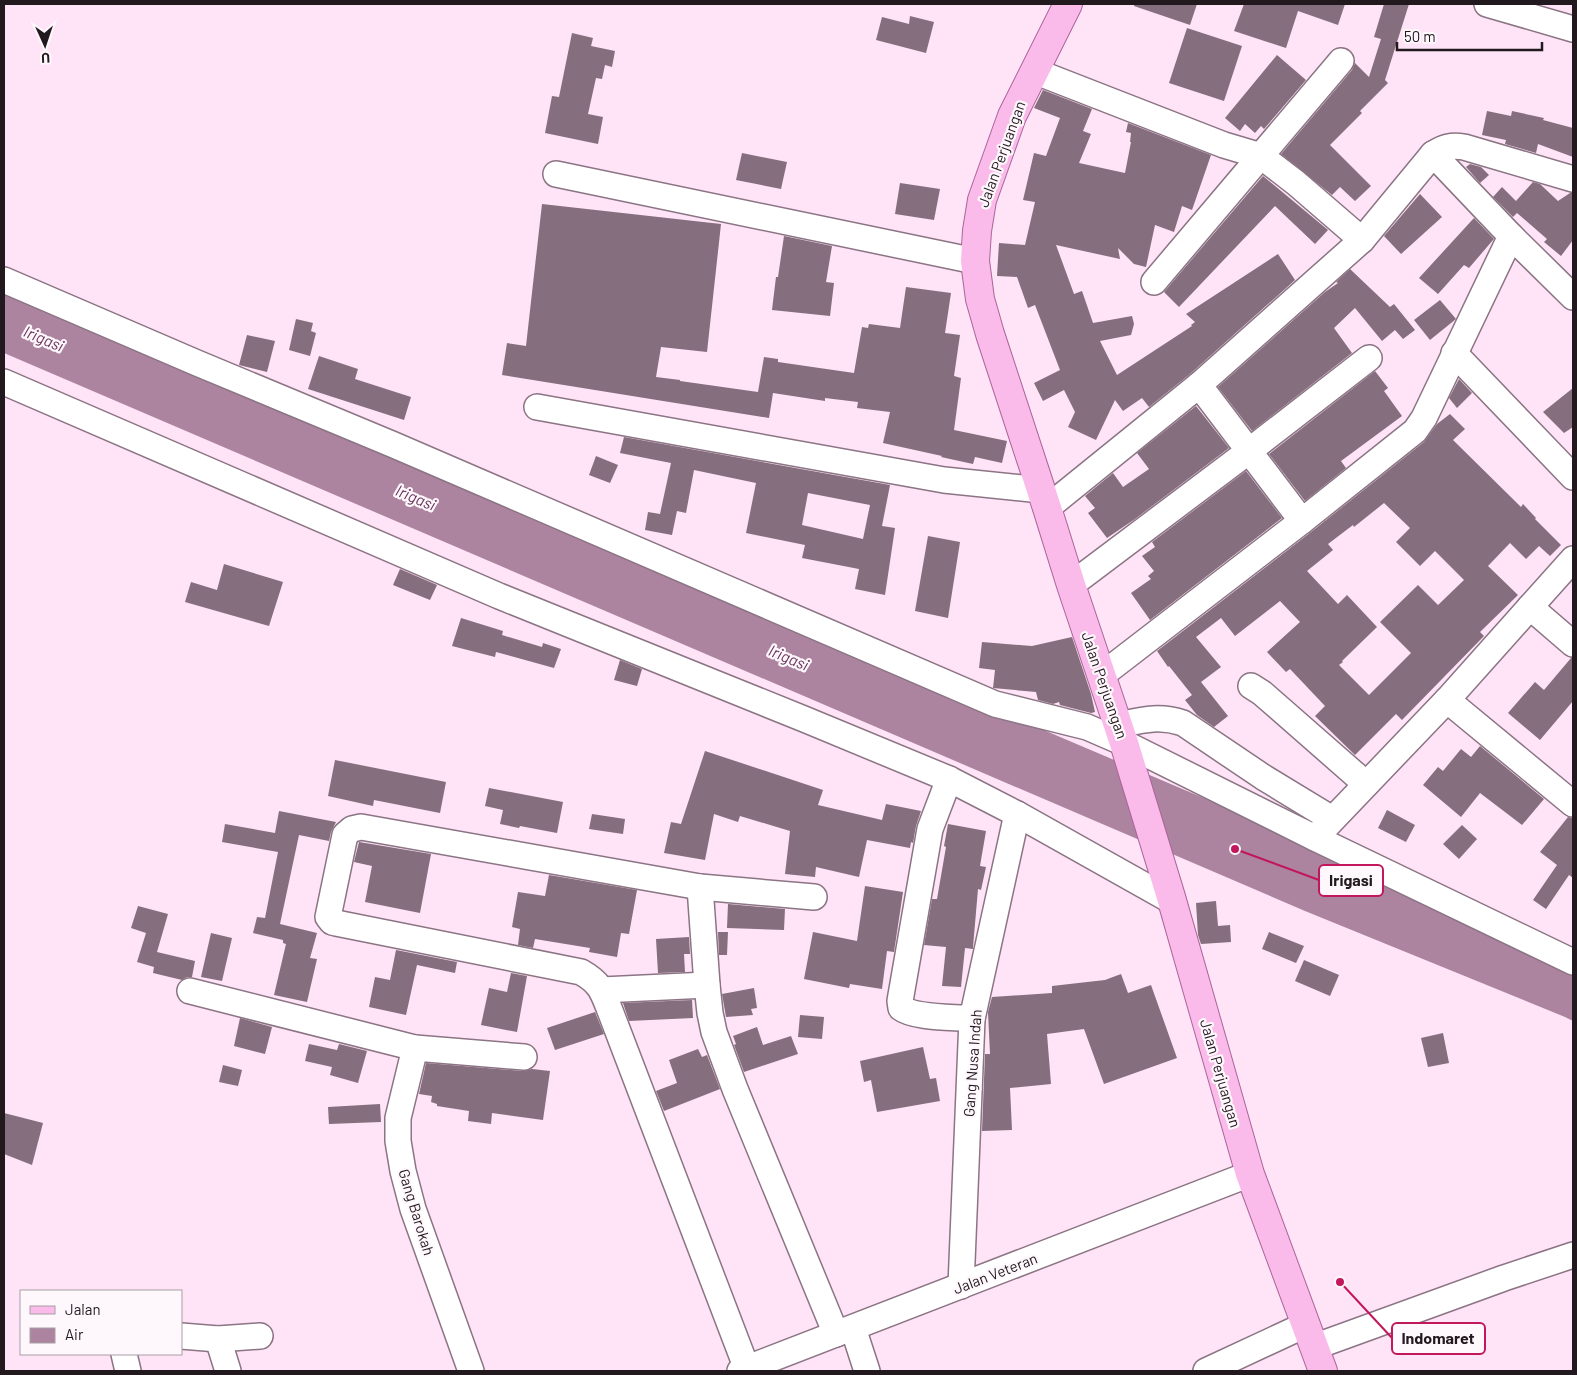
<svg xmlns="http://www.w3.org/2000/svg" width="1577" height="1375" font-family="Barlow,sans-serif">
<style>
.water{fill:#ac84a0}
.building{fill:#856e7e;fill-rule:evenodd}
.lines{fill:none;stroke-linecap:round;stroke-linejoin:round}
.minor-casing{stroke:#8b7484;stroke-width:28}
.major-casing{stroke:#ac649a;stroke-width:30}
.minor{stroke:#fff;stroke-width:25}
.major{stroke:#fabbea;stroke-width:28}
.labels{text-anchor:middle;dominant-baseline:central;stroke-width:4.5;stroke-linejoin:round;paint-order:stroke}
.street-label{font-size:15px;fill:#22191f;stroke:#fef8fc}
.water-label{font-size:16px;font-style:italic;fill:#6b365d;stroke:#fef8fc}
.leader{fill:none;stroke:#c2185b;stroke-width:2}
.callout-dot{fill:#c2185b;stroke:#fef8fc;stroke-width:2}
.callout{fill:#fef8fc;stroke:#c2185b;stroke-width:2}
.callout-label{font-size:16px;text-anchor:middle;font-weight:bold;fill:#22191f}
</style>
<rect width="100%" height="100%" fill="#fee4f6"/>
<path class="water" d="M4 289 1291 835 1573 959V1021L1565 1017 1305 911 4 353Z"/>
<g class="building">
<path d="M1134 4H1197L1190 25 1134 6Z"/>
<path d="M1244 4H1345L1338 25 1298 11 1286 48 1234 31Z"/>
<path d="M1384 4H1409L1385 80 1388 83 1360 111 1362 113 1330 145 1371 186 1355 201 1340 187 1332 195 1281 154 1352 70 1355 63 1369 77 1381 39 1374 37Z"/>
<path d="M910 16 934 22 926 53 876 40 882 17 909 24Z"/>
<path d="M1187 28 1242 46 1224 101 1169 83Z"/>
<path d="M572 33 593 38 591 46 615 51 612 67 605 65 602 79 596 78 588 114 603 117 598 144 545 133 552 96 559 97Z"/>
<path d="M1277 55 1306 80 1264 129 1261 126 1255 133 1245 124 1240 131 1225 118Z"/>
<path d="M1043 90 1092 109 1083 131 1091 134 1079 163 1125 173 1131 142H1130L1131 133 1126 132 1128 123 1211 155 1192 210 1182 206 1174 232 1155 225 1146 267 1134 264 1118 248 1120 259 1056 245 1074 294 1082 291 1093 323 1132 316 1134 324 1131 335 1100 341 1117 375 1192 326 1191 325 1195 322 1186 314 1278 254 1295 280 1190 374 1149 407 1142 398 1123 411 1115 400 1096 440 1068 427 1075 412 1064 390 1043 401 1034 383 1060 370 1035 305 1028 308 1017 277 997 276 999 243 1025 245 1035 202 1023 200 1034 153 1046 156 1060 118 1034 108Z"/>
<path d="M1487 111 1511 116 1512 111 1544 118 1543 120 1573 128V157L1538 144 1536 153 1505 144 1506 140 1482 135Z"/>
<path d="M742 153 787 162 781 189 736 180Z"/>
<path d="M1470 164 1481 167 1489 175 1480 183 1466 167Z"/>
<path d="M1263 176 1328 230 1315 244 1275 206 1179 307 1164 292Z"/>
<path d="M1533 182 1540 184 1558 201 1570 193H1573V240L1561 256 1544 242 1547 239 1517 213 1513 217 1493 197 1502 187 1516 201Z"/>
<path d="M900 183 940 189 934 220 895 214Z"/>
<path d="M1420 194 1442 217 1401 254 1384 236Z"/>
<path d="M542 204 721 224 707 352 661 347 656 377 680 380V381L758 392 764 357 778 359V362L854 373 862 327 868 328 869 324 900 328 906 287 951 293 945 333 960 335 954 376 961 378 954 430 1007 441 1002 463 975 457 973 464 941 457 942 456 883 443 890 412 857 408 858 402 825 398V401L773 393 769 418 502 375 507 343 526 346Z"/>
<path d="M1474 218 1494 239 1493 240 1469 268 1464 265 1438 294 1419 278Z"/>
<path d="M784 236 832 246 826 282 834 283 830 316 772 310 776 277H778Z"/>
<path d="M1350 269 1390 307 1394 304 1415 330 1403 339 1395 330 1382 341 1355 308 1334 328 1352 353 1252 431 1218 387 1325 292 1338 283 1336 282Z"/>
<path d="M1440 300 1456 319 1430 340 1414 320Z"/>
<path d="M296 319 313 323 311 331 316 333 310 356 289 350Z"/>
<path d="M247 335 275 341 267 372 239 365Z"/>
<path d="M319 356 358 369 355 379 411 397 404 420 308 389Z"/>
<path d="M1375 371 1388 388 1384 391 1402 416 1341 461 1346 468 1305 501 1269 454Z"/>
<path d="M1459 379 1472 393 1457 408 1449 398Z"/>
<path d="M1573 388V427L1564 433 1543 412Z"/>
<path d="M1196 406 1229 448 1135 519 1107 538 1088 513 1095 508 1085 496 1113 473 1123 487 1149 469 1137 453Z"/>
<path d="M1450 414 1465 429 1453 440 1521 507 1523 504 1536 518 1535 519 1561 545 1550 556 1539 546 1526 559 1510 543 1488 566 1518 595 1480 632 1484 636 1402 720 1396 714 1355 755 1315 716 1325 706 1290 669 1286 672 1267 652 1300 622 1280 601 1235 636 1221 618 1196 637 1221 667 1201 682 1228 716 1214 727 1197 715 1185 700 1192 695 1169 666 1168 667 1157 651 1311 532 1424 442 1437 424ZM1384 503 1410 528 1396 542 1420 566 1435 551 1464 580 1438 605 1418 585 1380 622 1411 653 1369 695 1339 665 1343 662 1342 661 1377 627 1347 595 1338 604 1307 571 1333 550 1328 544 1353 525 1354 527Z"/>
<path d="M624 437 890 485 882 526 895 528 885 595 855 589 859 569 802 558 805 545 746 533 756 483 694 470 686 513 677 511 672 535 645 530 648 512 660 514 671 463 620 453ZM808 493 870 505 863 539 802 525Z"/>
<path d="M596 456 618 465 610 483 589 475Z"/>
<path d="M1246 471 1282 518 1150 620 1131 593 1151 579 1148 576 1154 571 1142 556 1155 547 1152 542Z"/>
<path d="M928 536 960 542 948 618 915 611Z"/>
<path d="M224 564 283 582 269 626 185 602 191 582 217 590Z"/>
<path d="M400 569 437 585 430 600 393 585Z"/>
<path d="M461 618 503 631 502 635 542 647 543 643 561 649 554 668 496 652 495 657 452 646Z"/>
<path d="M1072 637 1091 694 1095 712 1091 713 1060 705 1059 702 1053 704 1038 700 1036 692 993 688 995 670 979 668 982 642 1032 646Z"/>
<path d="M1571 658H1573V701L1540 740 1508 713 1535 682 1544 690Z"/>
<path d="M620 660 642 669 637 686 614 680Z"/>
<path d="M1480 746 1544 799 1522 825 1480 793 1461 817 1423 785 1438 767 1443 771 1461 749 1471 757Z"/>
<path d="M705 751 823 790 818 805 882 820 886 804 921 811 916 826 913 843 911 842 910 848 867 840 859 877 816 867 815 877 785 874 790 831 740 816 738 822 714 814 705 860 664 853 671 822 681 824Z"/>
<path d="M335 760 446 782 440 813 374 800 373 806 328 796Z"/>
<path d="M489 788 563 802 557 833 520 826 519 828 500 824 503 810 485 806Z"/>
<path d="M1387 810 1415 825 1406 842 1378 828Z"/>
<path d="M279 811 336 822 331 832 329 841 299 835 280 924 317 933 310 958 317 959 307 1002 274 995 286 944 283 943V940L253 933 257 917 265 918 278 852 222 842 225 824 275 833Z"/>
<path d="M592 814 625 819 623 834 589 829Z"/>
<path d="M1568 817 1573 818V878L1569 875 1546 909 1533 900 1557 865 1540 852Z"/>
<path d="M948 824 986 831 980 866 986 867 981 890 978 889 973 947V949L965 948 961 987 942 986 946 947 924 945 932 899H937L946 847 944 846Z"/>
<path d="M1462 825 1477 839 1459 859 1443 844Z"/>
<path d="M359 842 431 854 420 913 365 902 372 866 354 862Z"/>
<path d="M549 875 637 890 629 934 621 933 617 957 589 952 590 948 535 939 533 948 518 945 520 929 512 927 518 892 545 896Z"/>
<path d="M865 886 903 892 894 952 887 951 882 989 850 984 849 988 804 979 813 932 857 941Z"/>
<path d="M1216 901 1218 926 1230 925 1231 942 1201 944 1198 935 1196 903Z"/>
<path d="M728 904 785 909 784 930 727 928Z"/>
<path d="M138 906 168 914 157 952 195 961 192 977H187L182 980 153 973 154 967 137 962 146 933 131 928Z"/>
<path d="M718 932H728L727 955H719Z"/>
<path d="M1269 932 1304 946 1296 963 1262 949Z"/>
<path d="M211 933 232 938 222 981 201 977Z"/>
<path d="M689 937 690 954H684L685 972 658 973 656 939Z"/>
<path d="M396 950 457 962 455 973 417 965 406 1015 369 1007 375 977 390 980Z"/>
<path d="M1304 960 1339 975 1330 996 1295 981Z"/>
<path d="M511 973 527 976 517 1032 481 1025 489 988 507 992Z"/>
<path d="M1121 974 1128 993 1151 985 1177 1058 1104 1084 1084 1029 1047 1034 1051 1084 1010 1088 1012 1130 982 1131 985 1054H990L988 1012 992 997 1052 993V986L1105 980Z"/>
<path d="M754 988 757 1008 751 1009 753 1015 726 1017 722 994Z"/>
<path d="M692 1000 693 1018 629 1021 623 1003Z"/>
<path d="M595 1012 604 1034 555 1050 547 1028Z"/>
<path d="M800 1015 824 1017 822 1039 798 1037Z"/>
<path d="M240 1018 272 1027 265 1054 234 1046Z"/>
<path d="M757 1027 763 1045 791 1036 798 1054 744 1072 734 1045 736 1044 733 1036Z"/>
<path d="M1443 1033 1449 1063 1428 1067 1421 1038Z"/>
<path d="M309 1044 337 1050 339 1044 367 1051 358 1083 330 1075 332 1067 305 1061Z"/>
<path d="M923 1047 930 1079 936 1078 940 1101 877 1112 871 1080 864 1082 860 1061Z"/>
<path d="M698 1049 702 1057 707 1055 720 1089 664 1111 656 1091 677 1083 669 1060Z"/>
<path d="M426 1063 523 1071 532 1069 550 1071 543 1120 492 1113 491 1124 468 1121 469 1111 437 1106V1104L431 1102 432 1096 419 1094Z"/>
<path d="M223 1065 242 1070 238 1086 219 1082Z"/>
<path d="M380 1104 381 1122 329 1124 328 1107Z"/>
<path d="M4 1113 43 1123 32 1165 4 1154Z"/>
</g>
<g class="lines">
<defs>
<g id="minor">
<path d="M1487 4 1573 29"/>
<path d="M1034 71 1224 145 1261 156 1296 183 1362 240"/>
<path d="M1433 154C1444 147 1451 145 1464 147L1573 179"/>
<path d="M556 174 975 261"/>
<path d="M4 280 197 363 394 445 995 704 1087 727 1124 743 1315 838 1573 962"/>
<path d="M1154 282 1341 61"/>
<path d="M1454 353 1573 477"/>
<path d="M4 382 499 596 804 719 949 779 1017 814 1172 901"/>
<path d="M1199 385 1302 521"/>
<path d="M537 407 944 480 1041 490"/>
<path d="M1047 508 1199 385 1362 240 1433 154 1511 236"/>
<path d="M1071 585 1249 451 1369 358"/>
<path d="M1530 607 1573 644"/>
<path d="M1102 675 1302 521 1415 431 1424 418 1511 236 1573 297"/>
<path d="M1251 686 1262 693 1366 784"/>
<path d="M1447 700 1573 804"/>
<path d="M1118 725C1142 720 1159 715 1183 723L1263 777 1332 819"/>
<path d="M949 779 930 829 900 1001 901 1008C914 1018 955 1017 972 1019"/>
<path d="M1315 838 1447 700 1573 559"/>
<path d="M700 887 707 985 710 1013 714 1032 735 1089 836 1334"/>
<path d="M602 990 707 985"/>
<path d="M190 991 415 1048 524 1057"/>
<path d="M415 1048 398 1118V1141L403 1171 413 1209 471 1371"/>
<path d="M961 1286 972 1019 1017 814"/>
<path d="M853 1328 867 1371"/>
<path d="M181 1336 218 1339 260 1336"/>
<path d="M218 1339 228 1371"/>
<path d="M1314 1347 1504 1278 1573 1255"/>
<path d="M124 1354 128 1371"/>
<path d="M747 1369 609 1008C602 990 599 982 581 972L336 923 332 922 328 917 345 835 352 829 361 827 700 887 814 897"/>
<path d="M740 1371 1250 1174"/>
<path d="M1206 1371 1305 1325"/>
</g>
<path id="major" d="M1068 4 1012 116 982 200 977 231 975 261 980 299 990 334 1047 508 1071 585 1124 743 1171 897 1250 1174 1323 1371"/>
</defs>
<use href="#minor" class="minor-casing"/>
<use href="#major" class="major-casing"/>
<use href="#minor" class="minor"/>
<use href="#major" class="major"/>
</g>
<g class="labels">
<g class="street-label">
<text transform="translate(1001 154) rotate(-70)">Jalan Perjuangan</text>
<text transform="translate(1105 685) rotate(71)">Jalan Perjuangan</text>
<text transform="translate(972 1063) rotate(-86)">Gang Nusa Indah</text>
<text transform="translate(1221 1073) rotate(74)">Jalan Perjuangan</text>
<text transform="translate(417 1212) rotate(73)">Gang Barokah</text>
<text transform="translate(995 1273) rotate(-21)">Jalan Veteran</text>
</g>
<g class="water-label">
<text transform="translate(44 338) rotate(23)">Irigasi</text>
<text transform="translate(416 497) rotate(23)">Irigasi</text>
<text transform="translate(789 657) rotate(23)">Irigasi</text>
</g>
</g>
<path class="leader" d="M1235 849L1319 880M1340 1282L1392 1338"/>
<g class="callout-dot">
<circle cx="1235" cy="849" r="5"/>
<circle cx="1340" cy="1282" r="5"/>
</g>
<g class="callout">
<rect x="1319" y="865" width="64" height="31" rx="5"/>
<rect x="1392" y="1323" width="93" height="31" rx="5"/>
</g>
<g class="callout-label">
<text x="1351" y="886">Irigasi</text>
<text x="1438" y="1344">Indomaret</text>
</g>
<rect width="1577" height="1375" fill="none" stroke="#22191f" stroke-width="10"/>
<rect x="20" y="1290" width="162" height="65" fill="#fef8fc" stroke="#a69fa4"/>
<rect x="30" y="1306" width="25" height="8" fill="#fabbea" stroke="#a69fa4"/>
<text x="65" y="1315" font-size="15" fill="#22191f">Jalan</text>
<rect x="30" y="1328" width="25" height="15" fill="#ac84a0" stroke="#a69fa4"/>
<text x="65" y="1340" font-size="15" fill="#22191f">Air</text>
<g transform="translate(45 45) rotate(177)" stroke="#fef8fc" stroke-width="4" paint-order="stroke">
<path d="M0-4L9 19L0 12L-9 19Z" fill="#22191f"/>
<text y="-8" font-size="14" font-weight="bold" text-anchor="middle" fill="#22191f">U</text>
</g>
<path d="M1397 42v8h145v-8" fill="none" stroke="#22191f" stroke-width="2.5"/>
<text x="1404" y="42" font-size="15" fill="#22191f" stroke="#fef8fc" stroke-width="4" paint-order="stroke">50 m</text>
</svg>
